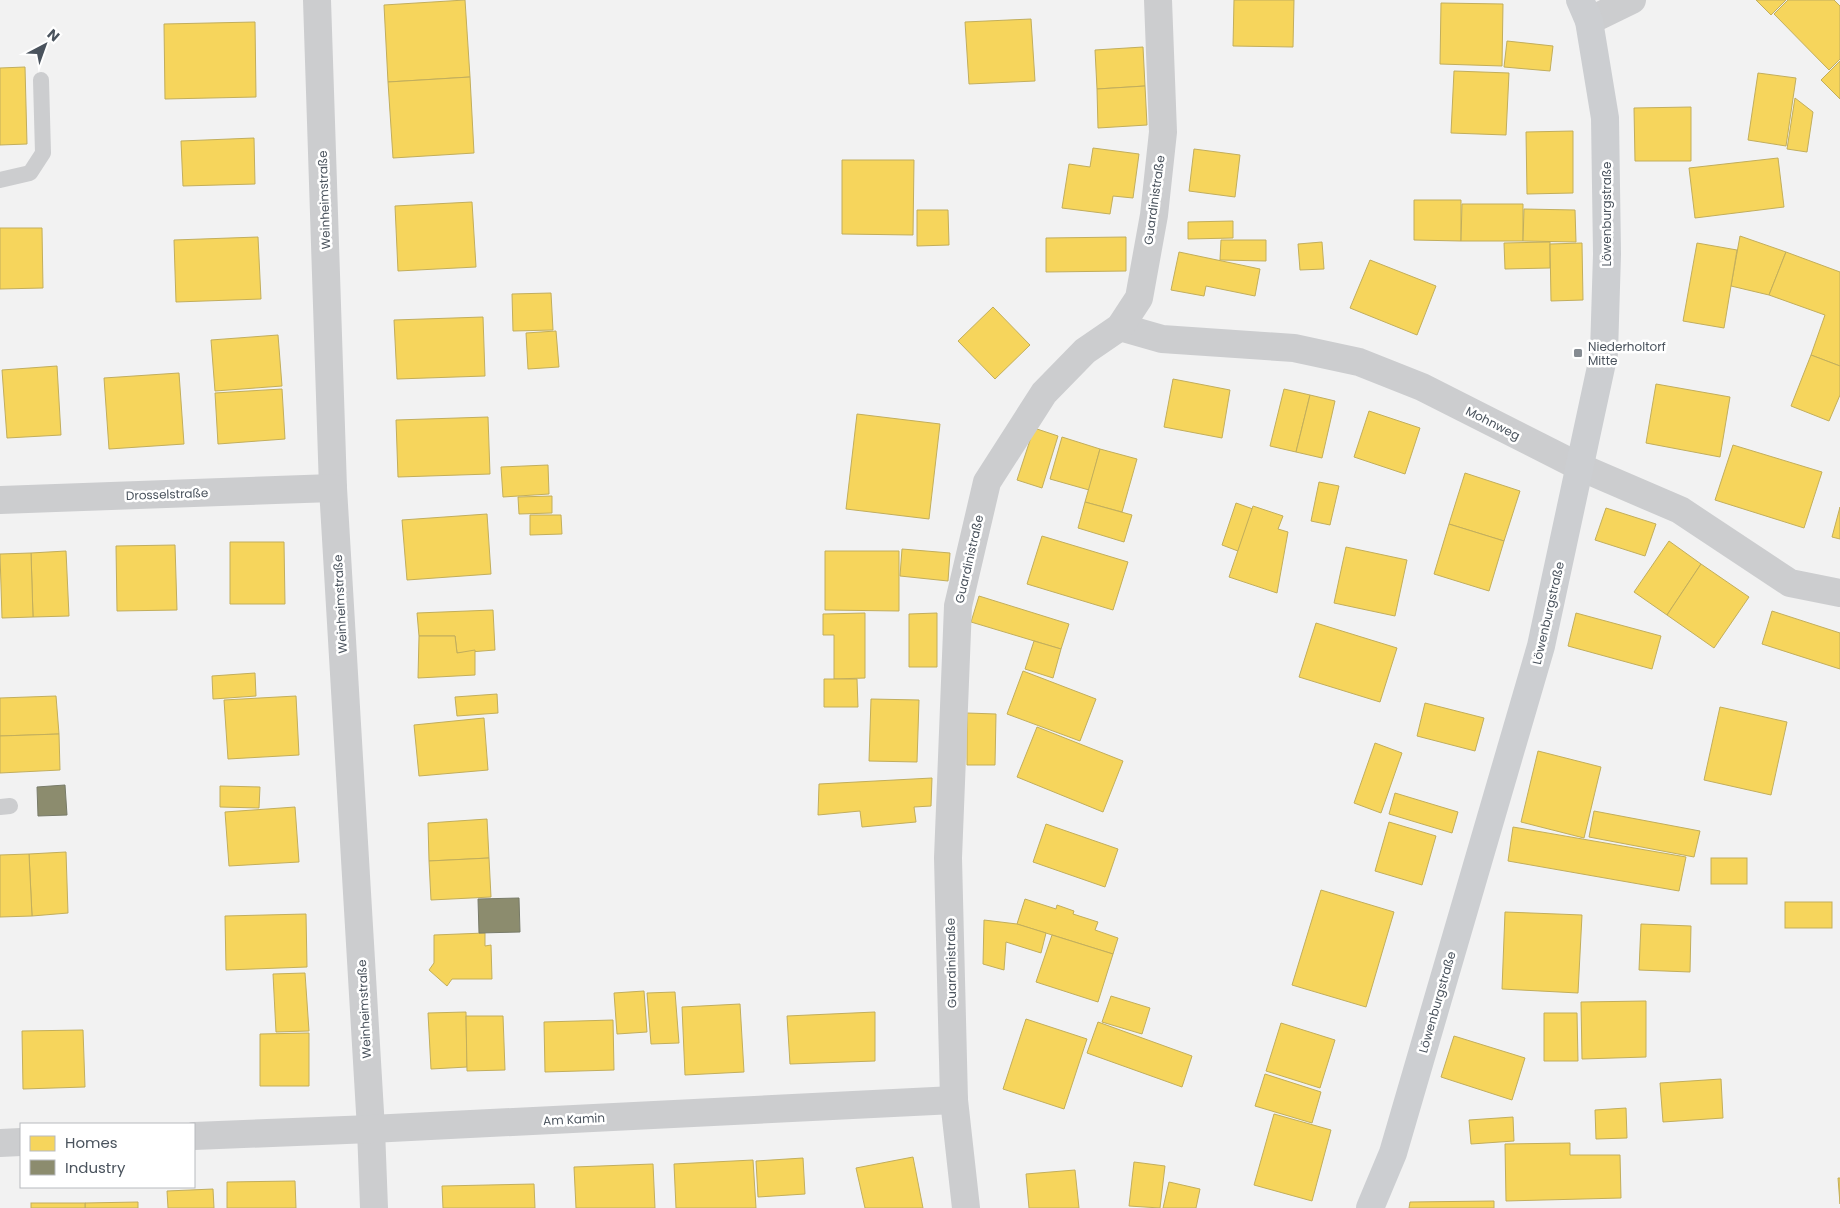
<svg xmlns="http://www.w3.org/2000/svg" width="1840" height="1208" font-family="Poppins,sans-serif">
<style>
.homes{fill:#f6d55c;stroke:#c2ae5c}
.industry{fill:#8c8c6e;stroke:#787b69}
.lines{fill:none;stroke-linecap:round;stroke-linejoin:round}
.lane{stroke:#cccdcf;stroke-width:16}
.street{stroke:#cccdcf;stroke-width:28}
.secondary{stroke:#ccced1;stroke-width:28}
.poi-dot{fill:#858b91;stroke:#fff;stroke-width:2}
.labels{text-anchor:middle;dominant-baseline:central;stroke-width:5;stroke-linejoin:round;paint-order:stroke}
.street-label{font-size:12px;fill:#4a535d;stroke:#fff}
.poi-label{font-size:12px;fill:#4a535d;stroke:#fff;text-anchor:start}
</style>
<rect width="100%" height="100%" fill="#f2f2f2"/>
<g class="homes">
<path d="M465 0 470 77 388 82 384 5Z"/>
<path d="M1234 0H1294L1293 47 1233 46Z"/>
<path d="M1756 0H1786L1771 15Z"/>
<path d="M1788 0H1834L1840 6V59L1829 70 1774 14Z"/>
<path d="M1441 3 1503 4 1502 66 1440 64Z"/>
<path d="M1031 19 1035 81 969 84 965 22Z"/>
<path d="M255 22 256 97 165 99 164 24Z"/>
<path d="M1507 41 1553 46 1550 71 1504 67Z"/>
<path d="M1143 47 1145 86 1097 89 1095 50Z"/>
<path d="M1840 61V99L1821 80Z"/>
<path d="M25 67 27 144 0 145V68Z"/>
<path d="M1454 71 1509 73 1506 135 1451 133Z"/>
<path d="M1758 73 1796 78 1786 146 1748 140Z"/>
<path d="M470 77 474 153 393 158 388 82Z"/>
<path d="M1145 86 1147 125 1098 128 1097 89Z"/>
<path d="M1795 98 1813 112 1807 152 1787 149Z"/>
<path d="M1691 107V161H1635L1634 108Z"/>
<path d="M1573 131V193L1527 194 1526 132Z"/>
<path d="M254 138 255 184 183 186 181 141Z"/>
<path d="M1093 148 1139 154 1133 198 1113 196 1110 214 1062 208 1069 164 1090 167Z"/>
<path d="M1194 149 1240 155 1235 197 1189 191Z"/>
<path d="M1778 158 1784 207 1695 218 1689 168Z"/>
<path d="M842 160H914L913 235 842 234Z"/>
<path d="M1414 200H1461V241L1414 240Z"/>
<path d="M472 202 476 267 398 271 395 206Z"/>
<path d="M1462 204H1523V241H1461Z"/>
<path d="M1524 209 1575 210 1576 242 1523 241Z"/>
<path d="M917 210H948L949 245 917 246Z"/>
<path d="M1233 221V238L1188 239V222Z"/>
<path d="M0 228H42L43 288 0 289Z"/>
<path d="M1740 236 1786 252 1769 295 1731 286Z"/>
<path d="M258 237 261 299 176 302 174 240Z"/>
<path d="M1126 237V271L1046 272V238Z"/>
<path d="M1221 240H1266V261L1220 260Z"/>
<path d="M1322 242 1324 269 1300 270 1298 244Z"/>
<path d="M1550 242V268L1505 269 1504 243Z"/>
<path d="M1582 243 1583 300 1551 301 1550 244Z"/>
<path d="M1697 243 1737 250 1724 328 1683 321Z"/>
<path d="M1179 252 1260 269 1255 296 1206 286 1204 296 1171 290Z"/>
<path d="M1786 252 1840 272V366L1811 355 1825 315 1769 295Z"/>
<path d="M1370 260 1436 286 1417 335 1350 308Z"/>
<path d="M551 293 553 330 513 331 512 294Z"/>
<path d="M993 307 1030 345 995 379 958 341Z"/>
<path d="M483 317 485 376 397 379 394 320Z"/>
<path d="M556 331 559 367 528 369 526 333Z"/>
<path d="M278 335 282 386 215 391 211 340Z"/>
<path d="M1811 355 1840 366V395L1829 421 1791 406Z"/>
<path d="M57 366 61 435 7 438 2 370Z"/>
<path d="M179 373 184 444 109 449 104 378Z"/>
<path d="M1173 379 1230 390 1222 438 1164 427Z"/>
<path d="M1656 384 1730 397 1720 457 1646 443Z"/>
<path d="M282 389 285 439 218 444 215 393Z"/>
<path d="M1284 389 1310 395 1296 452 1270 446Z"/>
<path d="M1310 395 1335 401 1322 458 1296 452Z"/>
<path d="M1369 411 1420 428 1405 474 1354 457Z"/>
<path d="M857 414 940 424 929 519 846 509Z"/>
<path d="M488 417 490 474 398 477 396 420Z"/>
<path d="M1034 428 1058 436 1042 488 1017 480Z"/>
<path d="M1062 437 1100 449 1089 490 1050 479Z"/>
<path d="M1733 445 1822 472 1804 528 1715 500Z"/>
<path d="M1100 449 1137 459 1122 512 1085 502Z"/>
<path d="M548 465 549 494 503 497 501 467Z"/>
<path d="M1465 473 1520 491 1504 541 1449 524Z"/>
<path d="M1319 482 1339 486 1330 525 1311 521Z"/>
<path d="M552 496V513L519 514 518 497Z"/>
<path d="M1085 502 1132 515 1124 542 1078 528Z"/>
<path d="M1236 503 1253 509 1238 551 1222 545Z"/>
<path d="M1253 506 1283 516 1278 529 1288 532 1277 593 1229 577Z"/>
<path d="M1840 507V539L1832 537Z"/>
<path d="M1606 508 1656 524 1645 556 1595 540Z"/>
<path d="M487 514 491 574 407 580 402 520Z"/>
<path d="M530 515H561L562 534 530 535Z"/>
<path d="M1449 524 1504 541 1489 591 1434 574Z"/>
<path d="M1042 536 1128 562 1113 610 1027 584Z"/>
<path d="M1669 541 1701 564 1667 615 1634 592Z"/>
<path d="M230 542H284L285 604H230Z"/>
<path d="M175 545 177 610 117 611 116 546Z"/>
<path d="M1346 547 1407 560 1395 616 1334 603Z"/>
<path d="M902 549 950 553 948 581 900 576Z"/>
<path d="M66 551 69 616 33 617 31 553Z"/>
<path d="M825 551H899V611L825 610Z"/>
<path d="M31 553 33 617 2 618 0 554Z"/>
<path d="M1701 564 1749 597 1714 648 1667 615Z"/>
<path d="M979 596 1069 624 1061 649 971 622Z"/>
<path d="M493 610 495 650 457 653 455 636H419L417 613Z"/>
<path d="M1772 611 1840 633V669L1762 644Z"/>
<path d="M865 613V678L834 679V635H823V614Z"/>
<path d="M937 613V667H909V614Z"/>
<path d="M1576 613 1661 636 1652 669 1568 646Z"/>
<path d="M1316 623 1397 648 1380 702 1299 677Z"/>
<path d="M419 636H455L457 653 475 650V675L418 678Z"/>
<path d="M1034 641 1061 649 1053 678 1025 669Z"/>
<path d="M1023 671 1096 699 1080 741 1007 714Z"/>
<path d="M255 673 256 696 213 699 212 676Z"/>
<path d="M824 679H857L858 707H824Z"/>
<path d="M497 694 498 713 457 716 455 697Z"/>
<path d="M56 696 59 734 0 736V698Z"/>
<path d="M296 696 299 755 228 759 224 700Z"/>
<path d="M871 699 919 700 917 762 869 761Z"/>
<path d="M1425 703 1484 718 1475 751 1417 736Z"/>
<path d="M1720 707 1787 722 1771 795 1704 780Z"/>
<path d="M967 713 996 714 995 765H967Z"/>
<path d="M484 718 488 770 419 776 414 725Z"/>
<path d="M1037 727 1123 761 1103 812 1017 777Z"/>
<path d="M59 734 60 770 0 773V736Z"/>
<path d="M1375 743 1402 753 1381 813 1354 803Z"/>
<path d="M1538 751 1601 767 1584 838 1521 822Z"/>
<path d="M932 778 931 806 914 807 916 822 862 827 860 811 818 815 819 784Z"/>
<path d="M220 786 260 787 259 808 220 807Z"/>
<path d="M1395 793 1458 812 1452 833 1389 814Z"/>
<path d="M295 807 299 862 229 866 225 812Z"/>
<path d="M1594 811 1700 831 1694 857 1589 837Z"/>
<path d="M487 819 489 858 429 861 428 823Z"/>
<path d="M1389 822 1436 836 1422 885 1375 871Z"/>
<path d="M1046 824 1118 849 1105 887 1033 862Z"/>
<path d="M1513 827 1686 857 1679 891 1508 861Z"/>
<path d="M66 852 68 913 32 916 29 854Z"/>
<path d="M29 854 32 916 0 917V855Z"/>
<path d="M489 858 491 897 431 900 429 861Z"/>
<rect x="1711" y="858" width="36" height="26"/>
<path d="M1321 890 1394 912 1366 1007 1292 985Z"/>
<path d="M1025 899 1056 909 1057 905 1074 911 1073 914 1098 922 1095 930 1118 938 1113 954 1017 924Z"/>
<rect x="1785" y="902" width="47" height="26"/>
<path d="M1505 912 1582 915 1578 993 1502 989Z"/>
<path d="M306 914 307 967 226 970 225 916Z"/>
<path d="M984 920 1017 924 1046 933 1041 953 1006 942 1004 970 983 964Z"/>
<path d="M1641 924 1691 926 1690 972 1639 970Z"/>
<path d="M485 933V946L491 945 492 979H452L447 986 429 970 434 963V935Z"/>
<path d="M1052 935 1113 954 1098 1002 1036 982Z"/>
<path d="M305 973 309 1031 276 1032 273 974Z"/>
<path d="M644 991 647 1032 617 1034 614 993Z"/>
<path d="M675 992 679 1043 651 1044 647 993Z"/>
<path d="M1111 996 1150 1008 1142 1034 1102 1022Z"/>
<path d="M1646 1001V1057L1582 1059 1581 1002Z"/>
<path d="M740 1004 744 1072 685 1075 682 1007Z"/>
<path d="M466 1012 467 1067 431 1069 428 1013Z"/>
<path d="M875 1012V1061L790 1064 787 1016Z"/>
<path d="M1544 1013H1577L1578 1061H1544Z"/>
<path d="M466 1016H503L505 1070 467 1071Z"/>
<path d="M1026 1019 1087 1039 1064 1109 1003 1089Z"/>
<path d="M613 1020 614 1070 545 1072 544 1022Z"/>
<path d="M1098 1022 1192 1056 1182 1087 1087 1053Z"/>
<path d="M1281 1023 1335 1040 1320 1088 1266 1071Z"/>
<path d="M83 1030 85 1087 23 1089 22 1031Z"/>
<path d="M309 1033V1086H260V1034Z"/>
<path d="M1454 1036 1525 1058 1512 1100 1441 1077Z"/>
<path d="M1265 1074 1321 1092 1312 1123 1255 1106Z"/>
<path d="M1721 1079 1723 1118 1663 1122 1660 1083Z"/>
<path d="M1626 1108 1627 1138 1596 1139 1595 1110Z"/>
<path d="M1274 1114 1331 1130 1312 1201 1254 1185Z"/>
<path d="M1513 1117 1514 1141 1471 1144 1469 1120Z"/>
<path d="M1570 1143V1155H1620L1621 1198 1506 1201 1505 1144Z"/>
<path d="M913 1157 923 1208H865L856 1168Z"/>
<path d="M803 1158 805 1194 758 1197 756 1161Z"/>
<path d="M753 1160 756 1208H676L674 1164Z"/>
<path d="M1134 1162 1165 1166 1160 1208 1129 1206Z"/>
<path d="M653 1164 655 1208H576L574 1167Z"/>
<path d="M1075 1170 1079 1208H1029L1026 1174Z"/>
<path d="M1838 1178H1840V1204Z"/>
<path d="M295 1181 296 1208H227V1182Z"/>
<path d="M1169 1182 1200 1189 1196 1208H1163Z"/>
<path d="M534 1184 535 1208H443L442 1186Z"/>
<path d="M213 1189 214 1208H168L167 1191Z"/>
<path d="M1494 1201V1208H1409L1410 1202Z"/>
<path d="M138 1202V1208H85V1203Z"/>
<rect x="31" y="1203" width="54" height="5"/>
</g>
<g class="industry">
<path d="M65 785 67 815 38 816 37 787Z"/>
<path d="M519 898 520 932 479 933 478 899Z"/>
</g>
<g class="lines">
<g class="lane">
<path d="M0 180 30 173 43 153 41 80"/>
<path d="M0 807 10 806"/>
</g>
<g class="street">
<path d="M317 0 333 488 371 1129 374 1208"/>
<path d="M1589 21 1632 0"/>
<path d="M1120 327 1162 339 1294 348 1359 362 1422 387 1580 467 1680 510 1790 583 1840 593"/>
<path d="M0 500 333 488"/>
<path d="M194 1136 371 1129 954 1100"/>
<path d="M0 1143 21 1142"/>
<path d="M966 1208 954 1100 948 858 958 606 987 482 1044 393 1085 351 1120 327 1139 298 1154 215 1163 132 1158 0"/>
</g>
<path class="secondary" d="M1370 1208 1393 1153 1541 646 1604 353 1607 254 1605 118 1589 21 1580 0"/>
</g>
<rect class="poi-dot" x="1573" y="348" width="10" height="10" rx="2.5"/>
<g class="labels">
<g class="street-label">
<text transform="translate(324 200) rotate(-92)">Weinheimstraße</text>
<text transform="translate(1154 200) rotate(-82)">Guardinistraße</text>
<text transform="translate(1606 214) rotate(-90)">Löwenburgstraße</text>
<text transform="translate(1493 423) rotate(27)">Mohnweg</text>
<text transform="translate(167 494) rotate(-2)">Drosselstraße</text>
<text transform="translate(969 559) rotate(-77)">Guardinistraße</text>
<text transform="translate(340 604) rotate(-93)">Weinheimstraße</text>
<text transform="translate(1548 613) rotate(-77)">Löwenburgstraße</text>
<text transform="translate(951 963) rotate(-91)">Guardinistraße</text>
<text transform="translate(1437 1002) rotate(-74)">Löwenburgstraße</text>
<text transform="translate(364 1009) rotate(-93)">Weinheimstraße</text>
<text transform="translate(574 1119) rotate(-3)">Am Kamin</text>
</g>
<g class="poi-label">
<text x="1588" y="346">Niederholtorf<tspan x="1588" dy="14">Mitte</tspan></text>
</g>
</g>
<rect x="20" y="1123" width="175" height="65" fill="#ffffff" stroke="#b7babe"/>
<rect x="30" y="1136" width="25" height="15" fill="#f6d55c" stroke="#b7babe"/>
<text x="65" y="1148" font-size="15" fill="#4a535d">Homes</text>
<rect x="30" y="1160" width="25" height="15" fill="#8c8c6e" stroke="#b7babe"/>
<text x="65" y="1173" font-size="15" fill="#4a535d">Industry</text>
<g transform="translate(45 45) rotate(41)" stroke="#ffffff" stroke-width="4" paint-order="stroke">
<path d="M0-4L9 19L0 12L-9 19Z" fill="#4a535d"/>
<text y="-8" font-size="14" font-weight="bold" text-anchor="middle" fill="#4a535d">N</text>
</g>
</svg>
